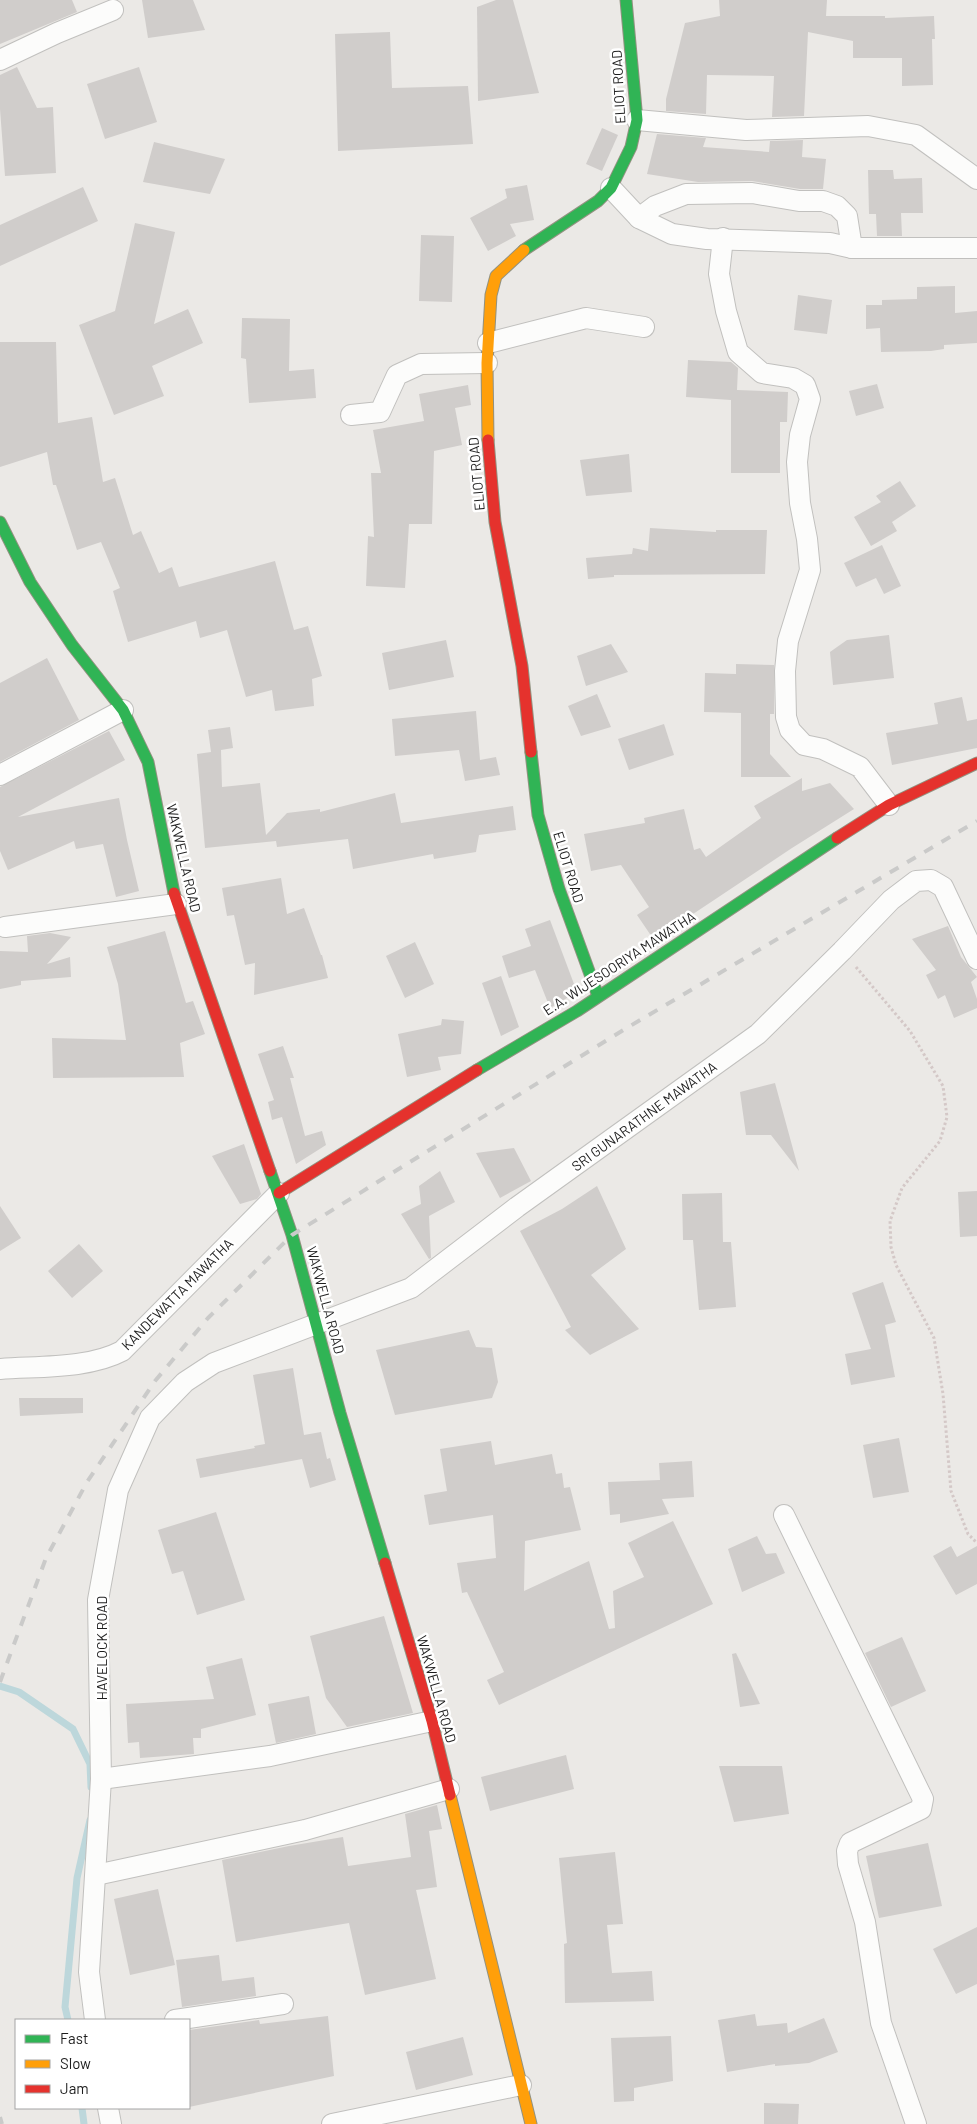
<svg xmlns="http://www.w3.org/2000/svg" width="977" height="2124" font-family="Barlow,sans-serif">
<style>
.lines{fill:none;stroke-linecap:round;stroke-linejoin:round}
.stream{stroke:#bdd7db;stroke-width:7}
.building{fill:#d0cdcb}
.street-casing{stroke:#c1c0be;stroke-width:22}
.fast-casing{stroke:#929280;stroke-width:13}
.slow-casing{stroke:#929280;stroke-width:13}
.jam-casing{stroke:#929280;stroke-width:13}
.path{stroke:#d4c8c7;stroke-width:3;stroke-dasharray:2.5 2.5;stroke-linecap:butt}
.street{stroke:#fcfcfb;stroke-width:20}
.fast{stroke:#30b455;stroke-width:11}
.slow{stroke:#ff9f0a;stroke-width:11}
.jam{stroke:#e5322d;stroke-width:11}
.rail{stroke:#cacac9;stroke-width:4;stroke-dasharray:10 10;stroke-linecap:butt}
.labels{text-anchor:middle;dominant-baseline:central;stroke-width:5;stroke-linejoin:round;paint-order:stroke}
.street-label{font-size:14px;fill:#1d1d1d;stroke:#fff}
</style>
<rect width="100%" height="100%" fill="#ebe9e6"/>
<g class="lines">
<g class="stream">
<path d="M0 1686 19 1692 73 1729 90 1764 91 1787"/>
<path d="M68 2020 65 2007 77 1878 90 1820"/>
<path d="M82 2108 84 2124"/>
</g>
</g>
<g class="building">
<path d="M0 0H72L77 12 0 44Z"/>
<path d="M142 0H193L205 30 148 38Z"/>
<path d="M496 0H513L539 93 478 101 477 7Z"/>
<path d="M719 0H827L826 16H885V18L934 16 935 39H932L933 85 902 86V58H853V41L808 32 804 116 772 117 774 76 707 75 706 114 666 111V99L685 23 720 16Z"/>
<path d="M390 32 392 88 468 86 473 144 338 151 335 34Z"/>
<path d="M17 67 37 108 53 107 56 173 5 176 0 109V75Z"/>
<path d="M139 67 157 122 105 139 87 84Z"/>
<path d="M602 128 618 135 602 171 586 164Z"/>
<path d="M657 134 706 138 703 147 769 152 770 141 803 140 802 157 826 159 823 189H800L752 181 698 182 647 174Z"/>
<path d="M154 142 225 159 210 194 143 182Z"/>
<path d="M868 170H893L894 179 922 178 923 213H901L902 236H877L876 214H869Z"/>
<path d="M527 185 534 220 510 224 516 236 488 251 470 218 507 198 505 189Z"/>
<path d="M83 187 98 221 0 266V225Z"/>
<path d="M135 223 175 232 154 324 188 309 203 343 152 366 164 396 114 415 79 325 115 311Z"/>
<path d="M421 235 454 236 452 302 419 301Z"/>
<path d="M955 286V313L977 311V343L944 345V349L931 351 881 352 880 328 866 329V305H882V300L917 299V287Z"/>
<path d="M798 295 832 300 827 334 794 330Z"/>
<path d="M242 318 290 319 289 371 314 369 316 398 249 403 246 359 241 358Z"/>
<path d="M0 342H56L58 423 92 417 103 482 115 478 133 535 141 531 159 573 172 567 179 587 275 561 294 630 308 626 322 676 312 679 314 706 275 711 272 690 246 697 227 630 200 638 196 621 128 642 113 591 120 588 101 542 77 550 56 485H53L47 452 0 467Z"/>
<path d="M688 360 731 362 738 368 737 390 788 392 787 422H780V473H731V400L686 397Z"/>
<path d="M877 384 884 408 856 416 849 391Z"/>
<path d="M468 385 471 405 455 408 462 445 434 451 432 524H409L405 588 366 586 368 536 374 537 371 473H381L373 430 424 421 419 394Z"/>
<path d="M629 454 632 492 586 496 580 460Z"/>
<path d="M900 481 916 506 892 522 897 531 871 546 854 517 881 502 876 496Z"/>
<path d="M650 528 716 532V530H767L765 574 614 575V577L588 579 586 558 632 554 633 548 648 551Z"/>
<path d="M882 545 901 586 884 594 876 578 856 587 844 563Z"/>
<path d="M889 635 894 678 833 685 830 652 847 640Z"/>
<path d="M446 640 454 677 389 690 382 653Z"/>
<path d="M611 644 628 672 586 686 577 656Z"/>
<path d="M47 658 79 720 0 762V683Z"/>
<path d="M736 664 774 665V714H770V754L791 777H741V713L704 712 705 673 736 674Z"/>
<path d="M597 694 611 727 581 736 568 706Z"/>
<path d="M962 697 967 721 977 719V748L892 765 886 733 938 724 934 703Z"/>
<path d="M476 711 480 760 496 757 500 775 465 781 459 750 395 756 392 719Z"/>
<path d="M664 724 674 755 629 770 618 739Z"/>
<path d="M230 727 233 748 221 750 222 787 260 783 266 835 287 813 320 809V812L395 793 401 823 513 806 516 830 479 835 476 852 434 859 433 854 353 869 348 839 277 847 276 841 205 848 197 754 211 752 208 730Z"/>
<path d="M109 731 125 760 18 817 119 798 127 840 139 891 116 897 103 844 76 849 74 841 8 870 0 851V787Z"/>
<path d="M802 778V791L830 783 854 809 792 848 654 940 637 915 649 907 621 865 591 871 584 834 645 823 644 818 684 809 694 850 700 848 706 857 761 818 754 806Z"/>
<path d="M281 878 287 914 304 908 321 955H322L328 978 254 995 255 963 245 965 234 915 227 916 222 888Z"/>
<path d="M550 920 577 992 550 1008 535 970 509 978 502 956 531 946 525 929Z"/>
<path d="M948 926 961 957 977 977 971 982 977 999V1008L954 1018 945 995 938 999 926 975 936 970 912 939Z"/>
<path d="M165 931 186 1003 193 1001 205 1034 180 1043 184 1077 53 1078 52 1038 126 1040 118 984 107 947Z"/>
<path d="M50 933 71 937 47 964 70 957 71 977 21 981V985L0 989V951L28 952 27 936Z"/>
<path d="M415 942 434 984 405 998 386 956Z"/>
<path d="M501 976 519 1027 501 1036 482 983Z"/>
<path d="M442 1019 464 1021 461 1054 438 1057 441 1070 407 1077 398 1034 441 1025Z"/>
<path d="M283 1046 294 1078H290L305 1136 322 1131 326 1145 296 1164 282 1117 272 1120 268 1102 274 1100 258 1054Z"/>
<path d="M775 1083 799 1171 771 1135H746L740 1092Z"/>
<path d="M244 1144 261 1194 257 1199 240 1204 212 1156Z"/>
<path d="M514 1148 531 1181 500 1198 476 1153Z"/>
<path d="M440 1171 455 1202 429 1216 431 1258 429 1259 401 1214 421 1204 419 1186Z"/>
<path d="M597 1186 626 1249 591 1275 639 1329 590 1355 565 1330 571 1327 520 1231 562 1209Z"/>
<path d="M977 1191V1236L960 1237 958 1192Z"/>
<path d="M722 1193 723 1242H731L736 1307 699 1310 693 1240H683L682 1194Z"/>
<path d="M0 1206 21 1238 0 1251Z"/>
<path d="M79 1244 103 1271 72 1298 48 1271Z"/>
<path d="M883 1282 896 1322 885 1325 895 1377 851 1385 845 1354 871 1349 852 1293Z"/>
<path d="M469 1330 476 1347 492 1348 498 1382 492 1398 395 1415 376 1350Z"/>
<path d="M293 1368 304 1435 321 1432 327 1459 330 1458 336 1480 310 1488 302 1459 200 1478 196 1459 255 1448 254 1446 265 1444 253 1375Z"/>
<path d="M19 1398H83V1413L20 1416Z"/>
<path d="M899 1438 909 1492 873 1498 863 1445Z"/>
<path d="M491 1441 495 1465 552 1454 556 1474 562 1473 564 1488 570 1487 581 1530 525 1541 524 1591 589 1561 609 1629 615 1628 613 1591 644 1577 628 1543 673 1521 713 1604 499 1705 487 1680 504 1672 467 1592 462 1593 457 1563 496 1558 493 1515 429 1525 424 1495 447 1491 440 1449Z"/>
<path d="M692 1461 694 1497 662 1499 669 1514 620 1523V1514L610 1515 608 1482 660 1480 659 1463Z"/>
<path d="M216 1512 245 1600 197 1615 183 1571 172 1574 158 1530Z"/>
<path d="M757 1536 766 1554 776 1553 785 1573 742 1592 728 1549Z"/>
<path d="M951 1546 957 1557 977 1546V1584L956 1595 933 1556Z"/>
<path d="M384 1616 413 1713 347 1727 326 1698 310 1636Z"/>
<path d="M902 1637 926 1691 891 1707 865 1653Z"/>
<path d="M736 1653 760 1704 740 1707 732 1654Z"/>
<path d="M242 1658 256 1715 201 1729V1738H193L194 1754 140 1758 139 1742 128 1743 126 1704 214 1699 206 1667Z"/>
<path d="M309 1696 316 1734 276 1743 268 1704Z"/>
<path d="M566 1755 574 1789 490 1811 481 1777Z"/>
<path d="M719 1766H782L789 1814 734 1822Z"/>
<path d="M437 1805 442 1829 429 1831 437 1887 416 1890 436 1979 365 1995 349 1923 236 1942 222 1860 289 1846 343 1837 348 1866 411 1857 405 1814Z"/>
<path d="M928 1843 942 1906 879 1918 866 1856Z"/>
<path d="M615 1852 623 1924 607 1925 612 1973 652 1971 654 2001 565 2003 564 1944 567 1943 559 1858Z"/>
<path d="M158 1889 175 1965 130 1975 114 1899Z"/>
<path d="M977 1927V1984L956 1994 933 1949Z"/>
<path d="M219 1955 222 1981 254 1977 256 1996 182 2007 176 1960Z"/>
<path d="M755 2014 757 2026 787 2023 788 2033 824 2018 838 2052 809 2063 775 2066V2064L727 2072 718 2020Z"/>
<path d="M328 2016 334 2076 189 2107V2030L259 2020 260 2024Z"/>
<path d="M671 2036 673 2081 634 2088V2101L614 2102 611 2038Z"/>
<path d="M463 2037 473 2075 416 2090 406 2052Z"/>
<path d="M764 2103 799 2104 798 2124H764Z"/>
</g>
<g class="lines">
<defs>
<g id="street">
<path d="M0 60 57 33 113 10"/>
<path d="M637 120 746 130 868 126 916 135 977 179"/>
<path d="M611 188 639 218 672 234 707 239 830 243 852 248H977"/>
<path d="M639 218 655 206 686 194 752 193 799 201H823L837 206 847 216 852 248"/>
<path d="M723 238 719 274 726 311 738 352 762 373 793 378 805 385 810 399 800 435 797 462 800 503 807 539 810 570 788 641 785 671 786 717 790 730 804 745 823 749 860 767 889 805"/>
<path d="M488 343 586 318 644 327"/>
<path d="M351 415 380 412 397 375 421 364 487 363"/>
<path d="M0 775 123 710"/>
<path d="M5 927 176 904"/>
<path d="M0 1369C38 1366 88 1369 122 1351L279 1193"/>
<path d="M784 1515 923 1799 921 1809 850 1843 847 1851 848 1864 865 1922 881 2023 916 2124"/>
<path d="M101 1779 270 1756 432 1721"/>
<path d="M96 1875 305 1830 449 1789"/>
<path d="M95 2020 89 1972 101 1779 98 1600 118 1490 150 1418 185 1382 214 1363 411 1288 517 1207 758 1034 842 951 891 900 916 881 931 880 943 887 977 959"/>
<path d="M175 2020 283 2004"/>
<path d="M108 2108 111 2124"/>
<path d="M332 2124 521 2085"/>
</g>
<g id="fast">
<path d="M524 250 598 201 611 188 631 147 637 120 626 0"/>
<path d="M0 522 30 582 72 645 123 710 148 762 174 893"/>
<path d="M531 752 538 815 559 889 598 996"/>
<path d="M477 1070 577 1011 837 838"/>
<path d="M270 1171 292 1235 340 1413 385 1563"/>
</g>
<g id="slow">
<path d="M488 440 487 363 491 295 496 276 524 250"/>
<path d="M450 1795 531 2124"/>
</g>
<g id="jam">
<path d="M488 440 495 522 522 666 531 752"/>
<path d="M837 838 889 805 977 763"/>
<path d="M174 893 270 1171"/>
<path d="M279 1193 477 1070"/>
<path d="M385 1563 432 1721 450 1795"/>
</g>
</defs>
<use href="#street" class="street-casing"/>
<use href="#fast" class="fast-casing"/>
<use href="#slow" class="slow-casing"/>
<use href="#jam" class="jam-casing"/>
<path class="path" d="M856 967 910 1031 943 1086 947 1117 940 1141 902 1188 890 1221 891 1247 896 1265 934 1338 943 1394 951 1491 968 1534 977 1543"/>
<use href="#street" class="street"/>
<use href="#fast" class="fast"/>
<use href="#slow" class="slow"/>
<use href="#jam" class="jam"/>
<g class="rail">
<path d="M0 1682 46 1558 87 1482 155 1381 208 1318 292 1235 625 1029 977 821"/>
<path d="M0 2117 2 2124"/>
</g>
</g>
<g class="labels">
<g class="street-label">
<text transform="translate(618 87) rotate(-93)">ELIOT ROAD</text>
<text transform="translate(476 474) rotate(-95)">ELIOT ROAD</text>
<text transform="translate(184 858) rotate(77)">WAKWELLA ROAD</text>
<text transform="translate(569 867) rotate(73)">ELIOT ROAD</text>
<text transform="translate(619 963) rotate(-33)">E.A. WIJESOORIYA MAWATHA</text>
<text transform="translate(644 1116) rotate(-36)">SRI GUNARATHNE MAWATHA</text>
<text transform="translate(177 1294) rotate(-45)">KANDEWATTA MAWATHA</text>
<text transform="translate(326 1300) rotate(75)">WAKWELLA ROAD</text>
<text transform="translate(101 1648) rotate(-90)">HAVELOCK ROAD</text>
<text transform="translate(437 1689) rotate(74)">WAKWELLA ROAD</text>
</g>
</g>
<rect x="15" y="2019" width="175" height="90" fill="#ffffff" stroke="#a5a5a5"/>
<rect x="25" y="2035" width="25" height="8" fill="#30b455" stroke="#a5a5a5"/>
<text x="60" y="2044" font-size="15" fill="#1d1d1d">Fast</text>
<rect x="25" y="2060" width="25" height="8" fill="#ff9f0a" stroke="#a5a5a5"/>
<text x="60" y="2069" font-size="15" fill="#1d1d1d">Slow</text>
<rect x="25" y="2085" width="25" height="8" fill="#e5322d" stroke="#a5a5a5"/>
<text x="60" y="2094" font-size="15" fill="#1d1d1d">Jam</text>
</svg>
